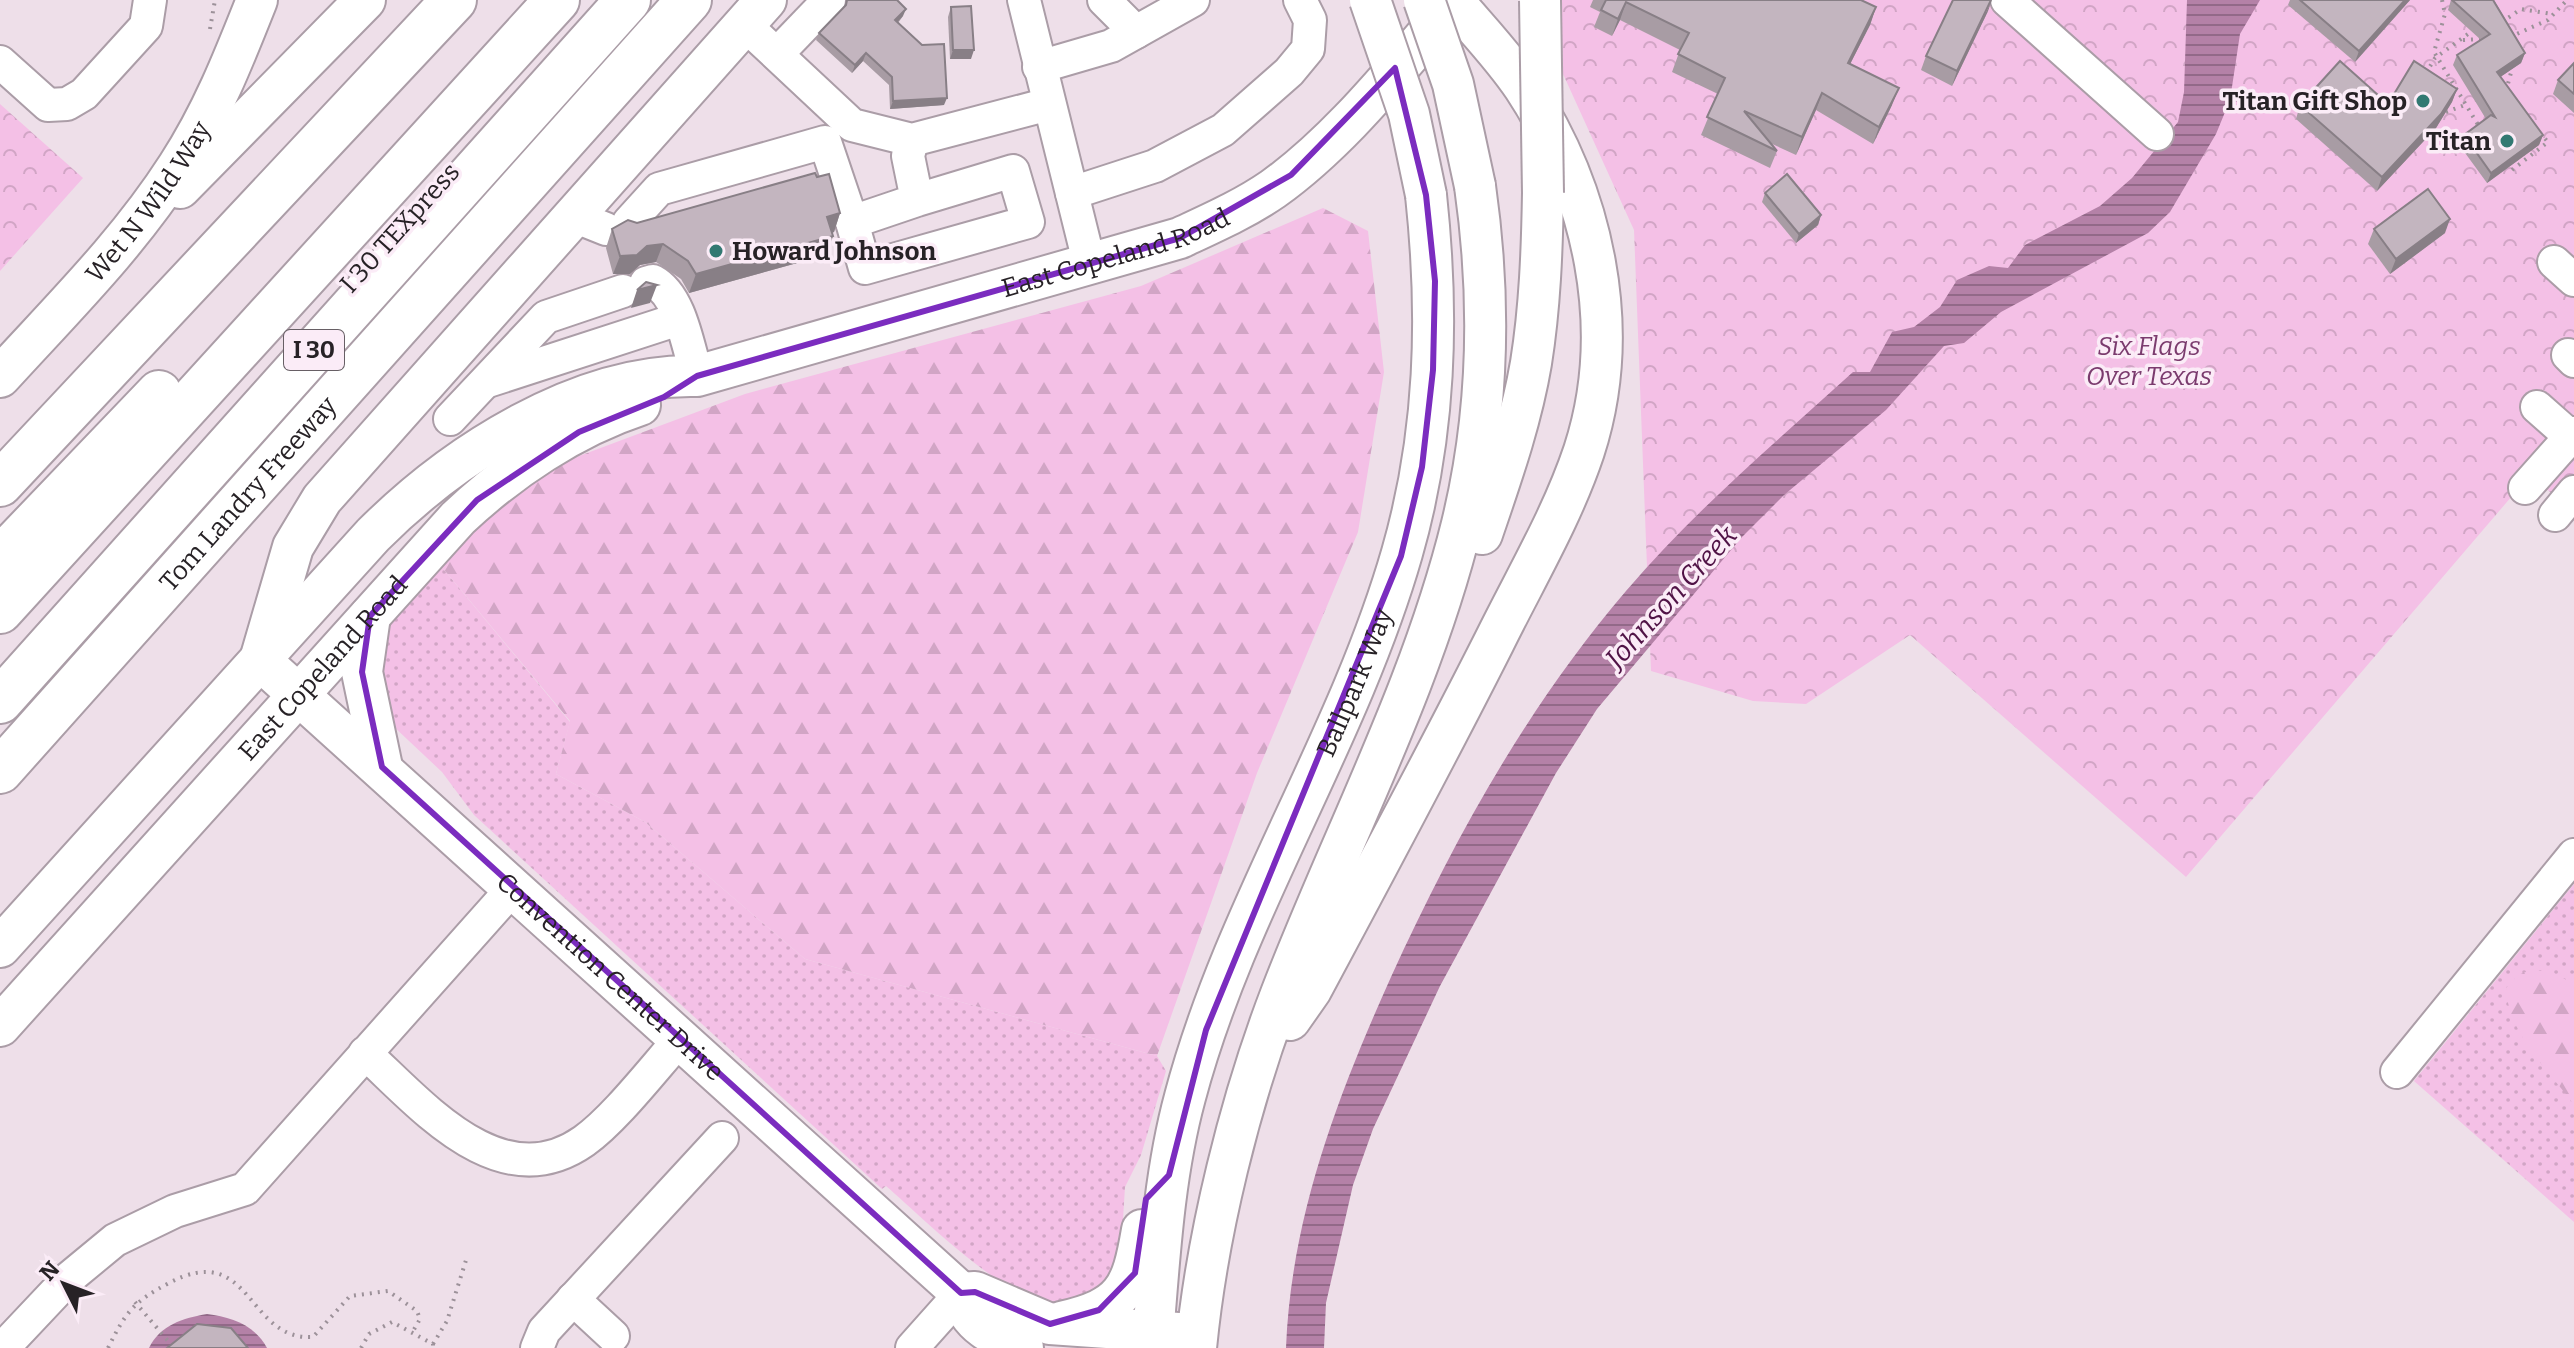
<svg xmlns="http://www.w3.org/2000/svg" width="2574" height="1348" font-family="Bitter,serif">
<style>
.grass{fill:url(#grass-dots)}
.forest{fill:url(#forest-firs)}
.park{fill:url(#park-crowns)}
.water{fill:url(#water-rules)}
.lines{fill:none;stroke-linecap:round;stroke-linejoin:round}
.minor-casing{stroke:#ab9da7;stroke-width:36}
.major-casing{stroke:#ab9da7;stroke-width:44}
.highway-casing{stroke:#ab9da7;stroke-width:48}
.path{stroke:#9c9199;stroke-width:4;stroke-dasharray:2 6;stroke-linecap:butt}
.minor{stroke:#fff;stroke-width:32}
.major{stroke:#fff;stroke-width:40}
.highway{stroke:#fff;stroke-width:44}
.major-bridge-casing{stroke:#ab9da7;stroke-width:44;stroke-linecap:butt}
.major-bridge{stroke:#fff;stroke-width:40}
.wall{fill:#a89ca4}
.shaded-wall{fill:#887f86}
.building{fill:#c3b5bf;stroke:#887f86;stroke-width:2}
.marked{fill:none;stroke:#7b2cbf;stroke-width:6;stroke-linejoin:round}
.poi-dot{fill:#327972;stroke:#fbecf7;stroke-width:3}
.labels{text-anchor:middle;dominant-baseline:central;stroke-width:7;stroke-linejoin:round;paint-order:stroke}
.shield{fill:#fbecf7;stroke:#675f65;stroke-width:2}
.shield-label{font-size:24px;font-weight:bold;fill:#272226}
.poi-label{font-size:26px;font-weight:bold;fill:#272226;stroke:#fbecf7;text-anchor:end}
.street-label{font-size:26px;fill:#272226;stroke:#fbecf7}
.park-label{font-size:26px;font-style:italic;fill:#7b3b6e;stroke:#fbecf7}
.water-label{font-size:28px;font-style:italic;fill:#501346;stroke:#fbecf7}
</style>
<defs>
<pattern id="grass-dots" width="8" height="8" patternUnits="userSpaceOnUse" patternTransform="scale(2)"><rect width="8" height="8" fill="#f4c0e6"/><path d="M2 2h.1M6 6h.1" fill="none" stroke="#d1a5c5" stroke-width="1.8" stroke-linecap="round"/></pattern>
<pattern id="forest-firs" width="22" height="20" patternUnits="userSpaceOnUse" patternTransform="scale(2)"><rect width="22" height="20" fill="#f4c0e6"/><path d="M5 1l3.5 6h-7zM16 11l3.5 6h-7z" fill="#d1a5c5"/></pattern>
<pattern id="park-crowns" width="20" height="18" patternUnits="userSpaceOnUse" patternTransform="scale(2)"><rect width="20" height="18" fill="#f4c0e6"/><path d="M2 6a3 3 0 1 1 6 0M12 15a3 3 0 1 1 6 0" fill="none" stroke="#d1a5c5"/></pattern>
<pattern id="water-rules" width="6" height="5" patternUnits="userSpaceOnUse" patternTransform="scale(2)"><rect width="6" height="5" fill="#b481a7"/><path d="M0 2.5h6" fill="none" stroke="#926988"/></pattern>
</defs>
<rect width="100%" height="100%" fill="#eedfe9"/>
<g class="grass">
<path d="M436 560 570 722 556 774 645 822 805 959 1157 1056 1166 1071 1141 1155 1125 1187 1123 1219 1128 1233 1105 1288C1091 1293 1073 1303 1058 1304 1012 1308 921 1216 886 1186L882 1189 474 815 442 772 392 725 377 647 391 620Z"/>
<path d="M2574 884V1222L2414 1081Z"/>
</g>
<g class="forest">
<path d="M1323 208 1368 231 1384 372 1358 532 1257 773 1157 1056 805 959 645 822 556 774 570 721 436 560 547 468 745 394 1141 286Z"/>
<path d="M2531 970 2552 972 2574 984V1105C2549 1070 2508 1034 2506 988L2518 975Z"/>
</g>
<g class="park">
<path d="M1549 0H2574V512L2530 475 2186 877 1910 635 1806 704 1753 701 1651 671 1634 230 1538 19Z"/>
<path d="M0 104 83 178 0 271Z"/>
</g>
<g class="water">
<path d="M2187 0H2260L2240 34 2230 100 2216 134 2170 212 2148 233 2001 312 1964 343 1944 346 1886 410 1784 495 1742 537 1597 709 1556 773 1440 986 1373 1129 1353 1185 1326 1303 1324 1348H1286C1291 1217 1338 1095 1391 977 1454 839 1527 707 1626 591 1695 510 1775 443 1853 372H1870L1892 332 1914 327 1940 307 1957 280 1989 266 2008 268 2025 245 2100 206 2132 178 2178 122 2184 92Z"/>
<path d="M207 1314C231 1317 255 1325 267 1348H149C160 1325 183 1318 207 1314Z"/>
</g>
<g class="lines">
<defs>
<g id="minor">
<path d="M1024 0 1090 266"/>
<path d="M2007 0 2157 134"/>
<path d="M744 24 852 125 912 140 1049 104"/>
<path d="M1136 32 1193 0"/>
<path d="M777 54 829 0"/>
<path d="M0 62 48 105 67 104 84 94 146 26 150 0"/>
<path d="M1039 67 1111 46 1136 32 1104 0"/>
<path d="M912 140 908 156 917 200 852 222 865 268 1028 222 1013 171 917 200"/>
<path d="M1072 193 1155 166 1223 130 1289 72 1308 49 1310 20 1300 0"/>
<path d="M571 215 606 229"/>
<path d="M629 222 659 189 825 142 852 222"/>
<path d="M2554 262 2574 280"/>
<path d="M646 283 653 281C681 296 688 348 697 376"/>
<path d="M2568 355 2574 361"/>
<path d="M488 381 679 319"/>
<path d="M2537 407 2571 437"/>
<path d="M450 419 546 317 623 291"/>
<path d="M2525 488 2574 433"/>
<path d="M2555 515 2574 492"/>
<path d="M365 1053C421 1104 500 1200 584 1141 615 1119 654 1068 681 1038"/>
<path d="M2397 1072 2574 855"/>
<path d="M573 1299 613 1336"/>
<path d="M3 1348 69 1278 115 1240 175 1211 245 1189 514 887"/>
<path d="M537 1348 544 1331 722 1138"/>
<path d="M912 1348 961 1293"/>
</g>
<g id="major">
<path id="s1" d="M766 0 322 499 293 547 260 660 961 1293C967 1325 996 1337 1023 1348"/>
<path d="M180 188 365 0"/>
<path id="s2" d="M0 377C62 309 128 244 178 166 212 114 234 58 257 0"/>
<path d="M1482 534C1501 478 1521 422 1531 363 1540 307 1542 250 1543 193"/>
<path d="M370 616 362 672 382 767"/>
<path id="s3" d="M0 947 373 535C453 455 579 373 697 376L1180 238C1212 223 1244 209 1273 189 1343 139 1400 64 1457 0"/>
<path d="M1290 1020 1311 990C1373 874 1435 759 1494 642 1525 579 1562 517 1584 451 1624 328 1593 192 1524 87 1504 57 1478 30 1455 3"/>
<path id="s4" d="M0 1026 458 518C509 470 573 427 640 405"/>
<path d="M961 1293 975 1292 1050 1324 1178 1333"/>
<path d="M1061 1322C1124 1308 1132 1289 1142 1230"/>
<path id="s5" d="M1152 1348C1159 1265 1163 1178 1185 1097 1235 908 1348 741 1402 553 1436 435 1439 316 1426 195"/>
<path d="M1196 1348C1207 1234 1240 1101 1281 994 1341 838 1422 687 1462 524 1489 413 1491 298 1475 186"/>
</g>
<g id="highway">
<path d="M0 484 454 0"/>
<path d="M0 559 159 393"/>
<path d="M0 611 557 0"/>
<path d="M0 701 628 0"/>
<path id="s6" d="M0 771 689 0"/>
</g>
</defs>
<use href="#minor" class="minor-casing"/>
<use href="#major" class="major-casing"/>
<use href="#highway" class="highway-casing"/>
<g class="path">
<path d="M2442 0 2445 14 2434 52 2480 128"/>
<path d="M2502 22 2521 9 2552 14"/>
<path d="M210 29 215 0"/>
<path d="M2510 37 2548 20 2567 0"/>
<path d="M2463 40 2484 39"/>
<path d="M2426 73 2435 58 2475 29"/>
<path d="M2506 91 2512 69"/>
<path d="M2446 112 2465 105"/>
<path d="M2512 170 2548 142 2541 134"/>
<path d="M135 1302 174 1348"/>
<path d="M433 1344 447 1321 467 1257"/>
<path d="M108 1348C126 1312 133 1302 169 1283 252 1239 246 1341 313 1337L350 1296 388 1291 417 1311 420 1319 412 1333"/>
<path d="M361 1348 369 1334 392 1322 433 1344V1348"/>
</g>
<use href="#minor" class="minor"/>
<use href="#major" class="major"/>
<use href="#highway" class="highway"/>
<defs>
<g id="major-bridge">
<path d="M1370 0 1409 114 1426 195"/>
<path d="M1424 0 1453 84 1475 186"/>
<path d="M1540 0 1543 193"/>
</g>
</defs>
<use href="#major-bridge" class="major-bridge-casing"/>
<use href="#major-bridge" class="major-bridge"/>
</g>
<g class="wall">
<path d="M1593 0H1861L1876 7 1870 25 1850 64 1892 105 1873 144 1816 110 1796 155 1770 143 1777 151 1770 168 1701 135 1718 94 1672 72 1680 50 1620 20 1612 36 1594 27 1600 12 1590 7Z"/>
<path d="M2290 0H2410L2355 62 2288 5Z"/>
<path d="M2451 0H2494L2525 53 2521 63 2500 77 2543 135 2539 145 2487 183 2460 146 2464 135 2486 119 2453 65 2457 55 2481 40 2448 10Z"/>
<path d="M951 7 971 59H950L948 17Z"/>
<path d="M1988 11 1952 86 1921 70 1926 56Z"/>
<path d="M903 16 898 23 944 105 890 109 889 85 863 61 852 73 816 40 819 33Z"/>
<path d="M2574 63V113L2553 94 2558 80Z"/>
<path d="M2457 89 2452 102 2436 128 2377 191 2296 119 2300 105 2388 104Z"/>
<path d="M817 177 840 213 834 232 832 233 833 236 826 255 689 293 681 279 656 262 640 265 630 274H613L606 248 612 229Z"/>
<path d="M1765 193 1821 215 1818 225 1796 243 1762 202Z"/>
<path d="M2374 229 2445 233 2390 274 2368 244Z"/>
</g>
<g class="shaded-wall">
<path d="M1992 0 1988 11 1952 86 1957 71Z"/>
<path d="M2405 0H2410L2355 62 2359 51Z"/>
<path d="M1626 2 1620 20 1612 36 1618 19Z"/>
<path d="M1876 7 1870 25 1842 80 1848 63Z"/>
<path d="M906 9 903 16 892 28 895 20Z"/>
<path d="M953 50H974L971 59H950Z"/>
<path d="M866 53 863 61 852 73 855 65Z"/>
<path d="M2525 53 2521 63 2493 82 2497 72Z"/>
<path d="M1899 88 1892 105 1873 144 1879 127Z"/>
<path d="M2457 89 2452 102 2436 128 2377 191 2382 177Z"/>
<path d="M1822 93 1816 110 1796 155 1802 137Z"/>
<path d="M947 98 944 105 890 109 893 101Z"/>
<path d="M2543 135 2539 145 2487 183 2491 173Z"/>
<path d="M840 213 834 232 821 236 827 217Z"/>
<path d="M1821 215 1818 225 1796 243 1799 234Z"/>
<path d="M2450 219 2445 233 2390 274 2396 259Z"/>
<path d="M833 236 826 255 689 293 696 274Z"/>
<path d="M663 244 656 262 640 265 630 274H613L620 256 647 246Z"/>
<path d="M657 285 650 303 631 308 637 290Z"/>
</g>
<g class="building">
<path d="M847 0H897L906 9 895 20 922 45 944 44 947 98 893 101 892 77 866 53 855 65 819 33 846 5Z"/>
<path d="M1606 0H1861L1876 7 1848 63 1899 88 1879 127 1822 93 1802 137 1744 111 1777 151 1707 117 1725 78 1678 54 1689 33 1626 2 1618 19 1601 10Z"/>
<path d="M1953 0H1991L1957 71 1926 56Z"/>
<path d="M2300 0H2405L2359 51Z"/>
<path d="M2452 0H2493L2525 53 2497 72 2543 135 2491 173 2464 135 2491 115 2495 117 2457 55 2490 34Z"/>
<path d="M971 6 974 50H953L951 7Z"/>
<path d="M2340 61 2388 104 2414 61 2457 89 2441 114 2382 177 2300 105Z"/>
<path d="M2574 63V94L2558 80Z"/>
<path d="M815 173 817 177 829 174 840 213 827 217 833 236 696 274 688 261 663 244 647 246 637 255 620 256 612 229 628 220 637 223Z"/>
<path d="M1787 174 1821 215 1799 234 1765 193Z"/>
<path d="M2428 189 2450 219 2396 259 2374 229Z"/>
<path d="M646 282 657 285 637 290Z"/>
<path d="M197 1324 231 1328 248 1348H167Z"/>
</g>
<path class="marked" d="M1395 68 1426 195 1435 281 1433 370 1422 467 1401 556 1206 1030 1169 1175 1146 1199 1135 1273 1099 1310 1050 1324 975 1292 961 1293 382 767 362 672 370 616 477 500 579 432 664 397 697 376 1180 238 1291 175Z"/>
<g class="poi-dot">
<circle cx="2423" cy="101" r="8"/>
<circle cx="2507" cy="141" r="8"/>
<circle cx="716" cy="251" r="8"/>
</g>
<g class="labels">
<rect class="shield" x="284" y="330" width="60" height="40" rx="6"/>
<g class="shield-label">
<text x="314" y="350">I 30</text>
</g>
<g class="poi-label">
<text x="2407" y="101">Titan Gift Shop</text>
<text x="2491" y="141">Titan</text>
<text x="732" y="251" text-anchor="start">Howard Johnson</text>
</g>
<g class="street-label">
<text stroke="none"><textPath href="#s2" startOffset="230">Wet N Wild Way</textPath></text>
<text transform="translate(400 228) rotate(-48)">I 30 TEXpress</text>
<text stroke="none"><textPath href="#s3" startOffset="1362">East Copeland Road</textPath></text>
<text stroke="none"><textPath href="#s6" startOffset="372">Tom Landry Freeway</textPath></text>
<text stroke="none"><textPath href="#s4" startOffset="482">East Copeland Road</textPath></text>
<text stroke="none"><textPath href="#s5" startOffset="702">Ballpark Way</textPath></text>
<text stroke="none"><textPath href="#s1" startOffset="1314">Convention Center Drive</textPath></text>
</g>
<g class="park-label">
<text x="2149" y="346">Six Flags<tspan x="2149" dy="30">Over Texas</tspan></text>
</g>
<g class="water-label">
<text transform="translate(1671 597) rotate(-48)">Johnson Creek</text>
</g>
</g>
<g transform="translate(64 1284) rotate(312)" stroke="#fbecf7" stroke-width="6" paint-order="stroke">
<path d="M0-6L14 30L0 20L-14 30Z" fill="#272226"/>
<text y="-12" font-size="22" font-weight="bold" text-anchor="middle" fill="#272226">N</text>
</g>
</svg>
